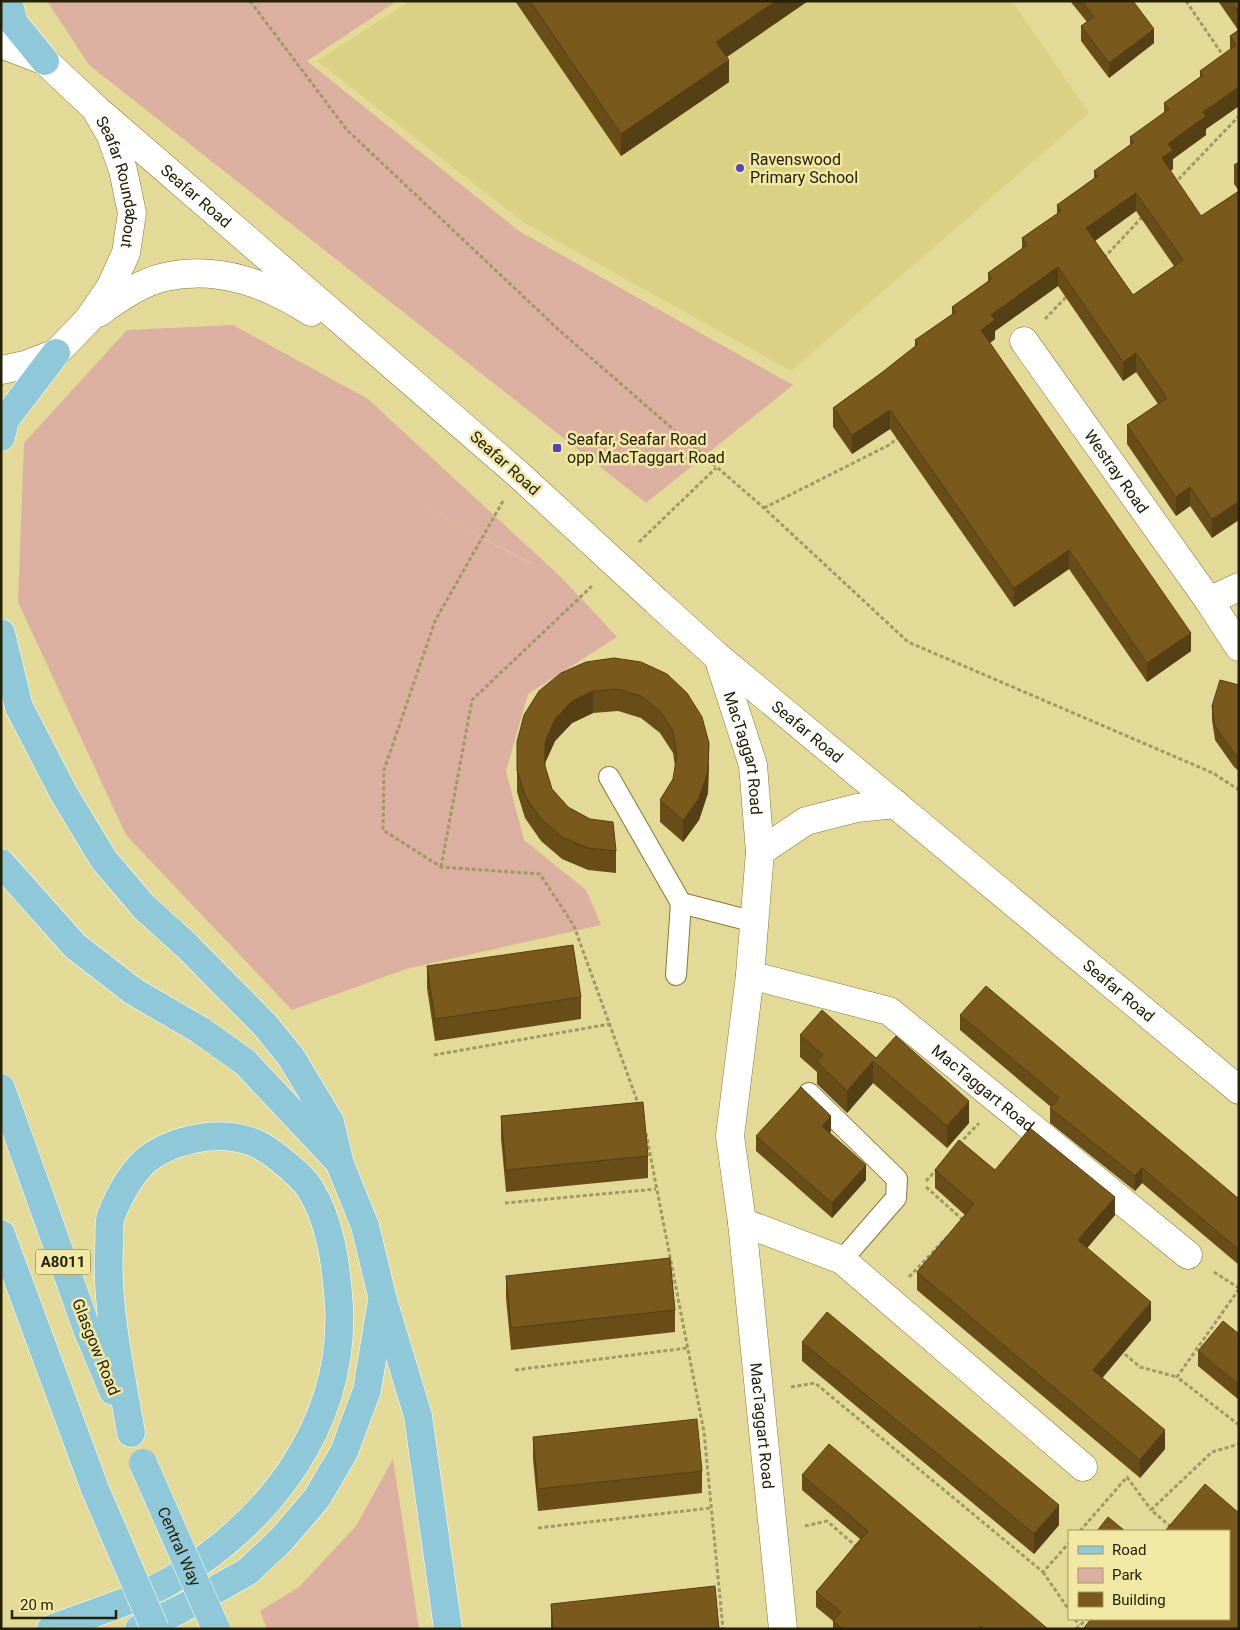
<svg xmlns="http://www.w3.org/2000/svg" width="1240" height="1630" font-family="Roboto,sans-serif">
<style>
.built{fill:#dbd185}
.green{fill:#dbb0a0;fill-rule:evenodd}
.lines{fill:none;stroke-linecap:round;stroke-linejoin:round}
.lane-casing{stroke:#847b3a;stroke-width:22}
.street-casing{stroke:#847b3a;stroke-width:29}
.secondary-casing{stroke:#847b3a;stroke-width:29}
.primary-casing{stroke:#fff;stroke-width:29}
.path{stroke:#a19964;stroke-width:3;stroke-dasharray:4 2.5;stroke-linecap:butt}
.lane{stroke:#fff;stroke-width:20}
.street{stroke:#fff;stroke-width:28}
.secondary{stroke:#fff;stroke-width:28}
.primary{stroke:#8fc8d9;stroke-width:28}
.secondary-bridge-casing{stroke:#847b3a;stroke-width:29;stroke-linecap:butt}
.primary-bridge-casing{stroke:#fff;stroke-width:29;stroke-linecap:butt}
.secondary-bridge{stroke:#fff;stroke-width:28}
.primary-bridge{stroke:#8fc8d9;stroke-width:28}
.wall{fill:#684d18;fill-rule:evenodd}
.shaded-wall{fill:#553f14}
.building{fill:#795a1c;stroke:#553f14;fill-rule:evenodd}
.poi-dot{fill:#5145bc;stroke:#f1e8a4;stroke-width:2}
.labels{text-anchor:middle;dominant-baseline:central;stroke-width:5;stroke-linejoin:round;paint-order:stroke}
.shield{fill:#f1e8a4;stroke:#625c34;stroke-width:1}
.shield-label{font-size:15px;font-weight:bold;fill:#242004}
.poi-label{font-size:16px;fill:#242004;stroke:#f1e8a4;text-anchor:start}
.street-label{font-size:16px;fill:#242004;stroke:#f1e8a4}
</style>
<rect width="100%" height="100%" fill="#e4da97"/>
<path class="built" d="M410 1H1012L1089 113 791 371 523 222 317 61Z"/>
<g class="green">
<path d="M47 1H397L307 61 519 231 793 385 646 503 89 65Z"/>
<path d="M233 325 368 399 563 579 617 637 528 694 506 771 524 840 586 890 601 925 406 969 292 1010 126 835 18 602 24 443 127 330ZM379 484 532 564H533Z"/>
<path d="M393 1459 419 1629H267L260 1611 299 1587 356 1526Z"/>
</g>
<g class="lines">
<defs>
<g id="lane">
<path d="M609 777 681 903"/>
<path d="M676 975 681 903 755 922"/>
<path d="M809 1093 897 1179 896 1198 842 1260"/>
</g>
<g id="street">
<path id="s1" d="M1024 341 1209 601 1239 647"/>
<path d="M1209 601 1239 587"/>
<path id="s2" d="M718 657 753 765 760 852 750 975 730 1136 742 1222 783 1629"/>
<path d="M760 852 806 821 857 808 896 804"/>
<path id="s3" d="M750 975 889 1011 1188 1255"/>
<path d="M742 1222 842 1260 1083 1467"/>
</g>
<g id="secondary">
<path id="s4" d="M1 44 45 61 95 108 111 136 123 170 132 213 126 253 110 288 88 320 56 353 25 365 1 370"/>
<path id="s5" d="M95 108 518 474"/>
<path d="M98 313C118 299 141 282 165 277 219 265 267 284 311 312"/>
<path id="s6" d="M656 601 718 657 1239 1090"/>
</g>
<g id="primary">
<path d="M8 1 14 23 45 61"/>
<path d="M1 437 5 420 56 353"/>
<path d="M1 633 19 707 64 794 104 860 144 907 186 945 265 1025 291 1057 330 1122 340 1164 365 1226 383 1300 418 1416 448 1629"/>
<path d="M1 863 75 946 133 991 200 1030 245 1062 338 1161"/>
<path d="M1 1088 87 1329 113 1391"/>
<path d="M1 1234 95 1489"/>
<path d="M51 1629C87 1615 137 1600 170 1581 269 1523 345 1425 339 1305 336 1265 331 1221 309 1187 305 1181 299 1176 294 1171 283 1161 269 1149 255 1143 224 1130 181 1137 153 1155 134 1167 119 1195 111 1216 108 1225 110 1238 109 1248 106 1310 121 1372 131 1433"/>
<path d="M139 1629 179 1610 247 1572 282 1539 317 1498 344 1452 367 1390 381 1306"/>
</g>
</defs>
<use href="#lane" class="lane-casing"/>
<use href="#street" class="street-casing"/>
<use href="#secondary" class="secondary-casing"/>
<use href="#primary" class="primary-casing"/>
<g class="path">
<path d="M250 1 347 130 560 331 764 508 908 642 1213 773 1239 790"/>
<path d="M1186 1 1224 57"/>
<path d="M1174 184 1239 116"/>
<path d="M1104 258 1142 217"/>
<path d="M1045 319 1068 295"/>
<path d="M503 501 435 621 384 770 383 830 441 867 540 874 574 926 639 1106"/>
<path d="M764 508 889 445 898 438"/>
<path d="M639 542 716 468"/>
<path d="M441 867 472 700 592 586"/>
<path d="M434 1055 610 1024"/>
<path d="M646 1133 704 1432 723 1629"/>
<path d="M959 1144 979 1123"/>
<path d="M926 1181 937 1169"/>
<path d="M926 1187 963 1220"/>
<path d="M505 1203 656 1189"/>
<path d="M1214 1272 1239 1288"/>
<path d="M909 1277 948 1236"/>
<path d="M1239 1289 1177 1377 1239 1425"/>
<path d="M1120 1350 1140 1367 1177 1377"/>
<path d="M515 1370 687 1348"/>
<path d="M791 1387 815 1383 1043 1572 1069 1543"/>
<path d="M805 1526 827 1521 858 1548"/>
<path d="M538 1528 711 1508"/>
<path d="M1080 1531 1127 1477 1151 1510"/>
<path d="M1176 1531 1151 1510 1212 1452 1239 1444"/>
<path d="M1043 1572 1069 1610"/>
<path d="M1075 1619 1079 1625"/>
<path d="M1076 1629 1087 1619"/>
</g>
<use href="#lane" class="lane"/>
<use href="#street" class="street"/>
<use href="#secondary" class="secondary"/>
<use href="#primary" class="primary"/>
<defs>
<path id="secondary-bridge" d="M518 474 656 601"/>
<g id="primary-bridge">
<path id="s7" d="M143 1463 216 1629"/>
<path d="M95 1489 155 1629"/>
</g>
</defs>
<use href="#secondary-bridge" class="secondary-bridge-casing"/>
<use href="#primary-bridge" class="primary-bridge-casing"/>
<use href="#secondary-bridge" class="secondary-bridge"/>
<use href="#primary-bridge" class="primary-bridge"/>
</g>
<g class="wall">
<path d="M515 1H808L727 57 729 82 621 156Z"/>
<path d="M1070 1H1133L1154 43 1109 78 1081 41V26L1087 22Z"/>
<path d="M1218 1H1239V106L1206 129V135L1173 159V169L1170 171 1201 216 1239 191 1212 538 1190 506 1176 516 1127 444V425L1158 404 1136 372 1123 381 1058 286 995 331V339L990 343 1191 651 1147 682 1069 569 1014 607 890 429 852 454 833 427V408L880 374 915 347V340L952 314V307L988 281V273L1022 249V238L1057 214V205L1094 178V171L1130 145V137L1164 113V103L1200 77V71L1230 50V36L1238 30ZM1136 211 1174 266 1133 295 1095 241Z"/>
<path d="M1239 162V191L1234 184V165Z"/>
<path d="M614 658 709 765 708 793 699 820 683 842 660 822V800L673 779 675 766 673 753 660 733 641 718 618 711 593 713 572 723 555 741 545 763V768L552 789 568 807 616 851V873L588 870 562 859 541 841 525 818 517 792V742Z"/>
<path d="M1239 685V771L1234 767 1215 740 1212 720V706Z"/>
<path d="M427 966 581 997V1019L435 1041 427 988Z"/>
<path d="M960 1015 1239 1199V1265L1142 1183 1135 1191 1050 1123V1108L1051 1107 960 1030Z"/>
<path d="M800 1035 876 1058 969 1123 947 1148 873 1083 847 1113 817 1084V1072L800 1057Z"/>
<path d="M501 1116 648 1156V1178L506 1192 501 1138Z"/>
<path d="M831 1131 830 1133 866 1180 832 1218 756 1151V1136Z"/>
<path d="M935 1170H995L1115 1215 1087 1248 1151 1320 1102 1378 1165 1449 1140 1478 917 1290V1272L965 1215 935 1188Z"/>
<path d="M506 1276 675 1310V1332L511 1350 506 1298Z"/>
<path d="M1239 1334V1400L1198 1366V1351Z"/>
<path d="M802 1342 1059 1525 1034 1554 802 1361Z"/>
<path d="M533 1437 702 1471V1493L538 1511 533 1459Z"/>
<path d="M802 1475 1048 1629H833V1621L816 1607V1592L860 1539 802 1490Z"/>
<path d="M551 1604 719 1629H551Z"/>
</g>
<g class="shaded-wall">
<path d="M776 1H808L716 64V42Z"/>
<path d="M1154 29V43L1109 78V63Z"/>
<path d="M729 60V82L621 156V134Z"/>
<path d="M1239 87V106L1206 129V135L1173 159V169L1162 177V158L1168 144 1203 112Z"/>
<path d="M1136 193V211L1086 247V228Z"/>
<path d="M1058 267V286L995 331V339L981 349V330L991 315Z"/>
<path d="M1136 353V372L1123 381V362Z"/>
<path d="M890 410V429L852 454V435Z"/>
<path d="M1190 487V506L1176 516V497Z"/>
<path d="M1239 501V520L1212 538V519Z"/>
<path d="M1069 550V569L1014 607V588Z"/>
<path d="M1191 633V651L1147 682V663Z"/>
<path d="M593 691V713L572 723 555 741 545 763V788V742L555 719 572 701Z"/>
<path d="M709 743 708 793 699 820 683 842V821Z"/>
<path d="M873 1061V1083L847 1113V1091Z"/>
<path d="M969 1101V1123L947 1148V1126Z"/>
<path d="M831 1116V1131L822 1141V1126Z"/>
<path d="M866 1165V1180L832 1218V1203Z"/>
<path d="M1142 1168V1183L1135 1191V1176Z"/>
<path d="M1115 1197V1215L1078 1259V1240Z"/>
<path d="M1151 1302V1320L1093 1389V1370Z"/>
<path d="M1165 1430V1449L1140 1478V1460Z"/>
<path d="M1059 1505V1525L1034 1554V1534Z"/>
</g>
<g class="building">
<path d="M530 1H776L716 42 729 60 621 134Z"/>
<path d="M1082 1H1133L1154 29 1109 63 1081 26 1094 17Z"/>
<path d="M1231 1H1239V12Z"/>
<path d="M1239 30V87L1203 112 1206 116 1168 144 1173 150 1162 158 1201 216 1239 191V501L1212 519 1190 487 1176 497 1127 425 1167 398 1136 353 1123 362 1058 267 991 315 995 320 981 330 1191 633 1147 663 1069 550 1014 588 890 410 852 435 833 408 880 374 918 344 915 340 956 312 952 307 992 279 988 273 1027 245 1022 238 1061 211 1057 205 1098 176 1094 171 1134 142 1130 137 1169 109 1164 103 1203 75 1200 71 1236 45 1230 36ZM1136 193 1183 260 1133 295 1086 228Z"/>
<path d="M1239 162V172L1234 165Z"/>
<path d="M614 658 641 662 667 674 687 693 702 717 709 743 708 771 699 798 683 821 660 800 673 779 677 755 673 731 660 711 641 696 618 689 593 691 572 701 555 719 545 742V766L552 789 568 807 590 819 613 822 616 851 588 848 562 837 541 819 525 796 517 770V742L524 715 539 691 561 673 586 662Z"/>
<path d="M1220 680 1239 685V758L1234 753 1215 726 1212 706Z"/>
<path d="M573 945 581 997 435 1019 427 966Z"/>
<path d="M986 986 1239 1199V1250L1142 1168 1135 1176 1050 1108 1059 1098 960 1015Z"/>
<path d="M822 1010 876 1058 896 1036 969 1101 947 1126 873 1061 847 1091 817 1062 823 1055 800 1035Z"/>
<path d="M801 1087 831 1116 822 1126 866 1165 832 1203 756 1136Z"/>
<path d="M643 1102 648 1156 506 1170 501 1116Z"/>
<path d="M1030 1128 1115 1197 1078 1240 1151 1302 1093 1370 1165 1430 1140 1460 917 1272 974 1204 935 1170 959 1140 995 1170Z"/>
<path d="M670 1258 675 1310 511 1328 506 1276Z"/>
<path d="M827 1312 1059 1505 1034 1534 802 1342Z"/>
<path d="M1223 1321 1239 1334V1385L1198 1351Z"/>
<path d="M697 1419 702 1471 538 1489 533 1437Z"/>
<path d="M829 1444 1048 1629H984L981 1626 979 1629H843L833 1621 841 1612 816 1592 868 1531 802 1475Z"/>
<path d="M1205 1484 1239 1513V1629H1083L1091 1619H1229V1531H1165Z"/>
<path d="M1108 1517 1125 1531H1097Z"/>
<path d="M715 1586 719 1629H553L551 1604Z"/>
</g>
<g class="poi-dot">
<circle cx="740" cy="168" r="5"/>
<rect x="552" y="443" width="10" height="10" rx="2.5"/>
</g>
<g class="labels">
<rect class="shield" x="35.5" y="1249.5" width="55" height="25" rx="4"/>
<g class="shield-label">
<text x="63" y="1262">A8011</text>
</g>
<g class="poi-label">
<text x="750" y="159">Ravenswood<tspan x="750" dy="18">Primary School</tspan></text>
<text x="567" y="439">Seafar, Seafar Road<tspan x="567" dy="18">opp MacTaggart Road</tspan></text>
</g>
<g class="street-label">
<text stroke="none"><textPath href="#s4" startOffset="195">Seafar Roundabout</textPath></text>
<text stroke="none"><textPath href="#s5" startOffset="134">Seafar Road</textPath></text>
<text transform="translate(505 463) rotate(42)">Seafar Road</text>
<text stroke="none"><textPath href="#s1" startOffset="160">Westray Road</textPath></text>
<text stroke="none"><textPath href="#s6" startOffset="200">Seafar Road</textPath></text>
<text stroke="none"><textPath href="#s2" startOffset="100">MacTaggart Road</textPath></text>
<text stroke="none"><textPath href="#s6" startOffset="605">Seafar Road</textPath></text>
<text stroke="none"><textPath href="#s3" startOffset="265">MacTaggart Road</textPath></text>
<text transform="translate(96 1347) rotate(68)">Glasgow Road</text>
<text stroke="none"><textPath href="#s2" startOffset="778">MacTaggart Road</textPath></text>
<text stroke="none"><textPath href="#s7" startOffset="91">Central Way</textPath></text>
</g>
</g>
<rect width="1240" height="1630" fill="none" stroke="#242004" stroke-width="5"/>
<rect x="1068" y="1530" width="162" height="90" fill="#f1e8a4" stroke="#9f9864"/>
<rect x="1078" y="1546" width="25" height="8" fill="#8fc8d9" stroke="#9f9864"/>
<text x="1112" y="1555" font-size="15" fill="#242004">Road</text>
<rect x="1078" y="1568" width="25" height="15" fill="#dbb0a0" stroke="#9f9864"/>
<text x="1112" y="1580" font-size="15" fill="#242004">Park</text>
<rect x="1078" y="1592" width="25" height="15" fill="#795a1c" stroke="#9f9864"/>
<text x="1112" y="1605" font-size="15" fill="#242004">Building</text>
<path d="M12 1610v8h104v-8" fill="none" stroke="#242004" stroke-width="2.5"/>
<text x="20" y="1610" font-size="15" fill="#242004" stroke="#f1e8a4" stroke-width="4" paint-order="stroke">20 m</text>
</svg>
